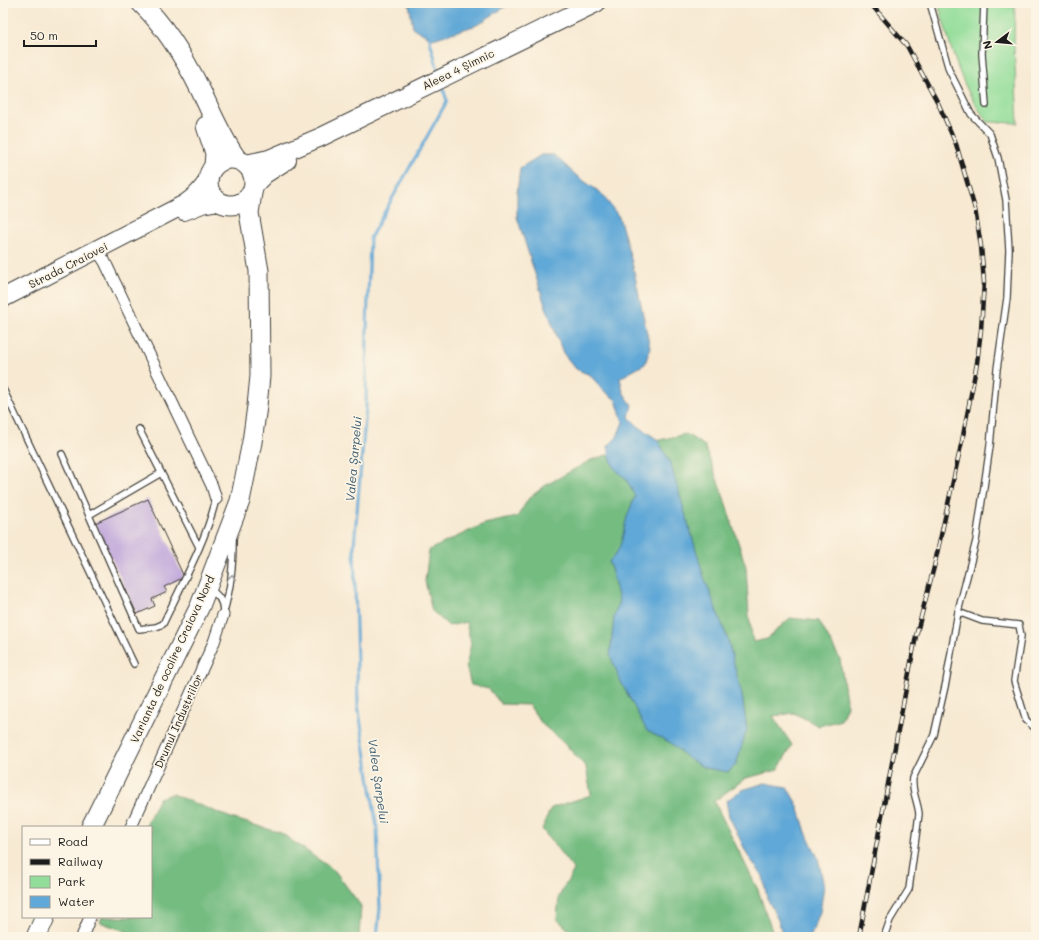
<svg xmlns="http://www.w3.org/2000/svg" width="1039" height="940" font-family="Mali,sans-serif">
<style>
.green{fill:#92dd99;stroke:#577c5a}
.forest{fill:#75bc81;stroke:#486c4e}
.water{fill:#60a8d7;stroke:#3e627a}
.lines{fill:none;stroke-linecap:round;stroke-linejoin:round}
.stream{stroke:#60a8d7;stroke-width:3}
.building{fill:#bfa7db}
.service-casing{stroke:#3d3b37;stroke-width:8}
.minor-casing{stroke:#3d3b37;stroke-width:13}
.primary-casing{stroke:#3d3b37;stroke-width:20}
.trunk-casing{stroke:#3d3b37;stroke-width:21}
.service{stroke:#fff;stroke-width:5.5}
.minor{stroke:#fff;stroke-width:11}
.primary{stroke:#fff;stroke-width:18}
.trunk{stroke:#fff;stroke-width:19}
.rail-casing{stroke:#1c1c1c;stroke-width:4.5}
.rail{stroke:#fcf5e5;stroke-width:3;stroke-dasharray:9;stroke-linecap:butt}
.oneway{stroke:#999}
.labels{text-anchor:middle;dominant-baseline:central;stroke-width:3.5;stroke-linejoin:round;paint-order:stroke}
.street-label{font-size:11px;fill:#1c1c1c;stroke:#fcf5e5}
.water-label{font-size:12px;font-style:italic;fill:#3b5b70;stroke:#fcf5e5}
</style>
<rect width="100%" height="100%" fill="#fcf5e5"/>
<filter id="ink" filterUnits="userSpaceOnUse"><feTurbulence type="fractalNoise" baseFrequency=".025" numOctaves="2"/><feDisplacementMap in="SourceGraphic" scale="8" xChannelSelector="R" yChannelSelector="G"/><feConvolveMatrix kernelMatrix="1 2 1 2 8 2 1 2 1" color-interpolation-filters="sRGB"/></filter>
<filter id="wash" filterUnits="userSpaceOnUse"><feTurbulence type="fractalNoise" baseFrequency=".012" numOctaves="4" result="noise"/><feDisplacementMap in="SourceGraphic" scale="16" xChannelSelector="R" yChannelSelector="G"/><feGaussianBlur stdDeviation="0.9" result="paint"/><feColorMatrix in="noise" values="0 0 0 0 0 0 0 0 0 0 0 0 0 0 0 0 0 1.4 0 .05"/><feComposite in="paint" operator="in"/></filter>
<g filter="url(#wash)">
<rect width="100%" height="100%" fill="#f7e9d2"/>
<path class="green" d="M938 3H1015L1014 47 1018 123 988 122C959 86 951 47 938 3Z"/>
<g class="forest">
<path d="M686 434 705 446 724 498 746 567 749 616 753 642 767 639 790 618 819 621 840 659 847 706 841 720 819 726 794 713 773 716 792 745 778 770 746 778 714 801 758 890 774 937H588L573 934 557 919 559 896 574 870 542 829 551 808 591 795 586 767 566 745 542 724 529 705 501 704 489 689 471 685 466 666 471 644 466 622 449 626 432 611 425 581 429 550 484 524 517 517 529 498 546 485 591 460 642 444Z"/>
<path d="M172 794 231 818 281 833 335 871 361 906 359 937H141L100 922 102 917H151V827H145L159 798Z"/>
</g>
<g class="water">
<path d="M409 3H511L477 25 433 39 413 28Z"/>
<path d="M541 155H554L577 176 601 193 619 217 632 262 650 348 645 364 620 378 623 392 632 405 629 417 638 426 658 440 670 462 704 577 728 640 742 695 747 729 736 765 728 772 705 768 687 758 671 743 647 731 620 680 610 655 614 617 619 600 609 561C624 549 622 531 628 514 630 508 633 502 635 496L626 479 614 468 610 457 608 446 617 437 623 422 616 400 603 390 590 375 576 369 563 353 543 299 517 217V193L520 168Z"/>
<path d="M765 783 787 787 798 806 806 832 818 858 824 886 820 912 810 937H783L778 920 767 898 763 876 748 856 729 816 726 801 742 790Z"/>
</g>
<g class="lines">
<g class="stream">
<path d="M430 35V41L439 74"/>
<path d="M377 937 380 908 377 828 358 705 354 546 366 408 367 329 370 238 447 101 442 85"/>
</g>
</g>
<g id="blocks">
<path class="building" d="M148 499 184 577 164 587 167 592 152 599 155 606 137 614 95 523Z"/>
</g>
</g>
<g filter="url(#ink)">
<use href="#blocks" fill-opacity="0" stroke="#3d3b37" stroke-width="1"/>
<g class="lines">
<defs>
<g id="service">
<path d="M984 3 982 54 986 105"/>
<path d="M3 389 134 664"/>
<path d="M139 429 199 547"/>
<path d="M62 454 139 629 156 627 163 624C182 584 206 541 216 499"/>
<path d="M89 515 161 473"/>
<path d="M209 589C218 594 223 601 223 611"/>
<path d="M958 612 982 621 1019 625 1021 636 1014 681 1026 720 1036 729"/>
<path d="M223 615C231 588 233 567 233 539"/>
<path d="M884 937 890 920 909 889 919 814C918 802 911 790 913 778L934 735 946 682 958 612 976 541 990 446 997 369 1007 298 1009 250 1006 200 998 158 990 134 971 114 949 70 930 3"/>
</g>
<g id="minor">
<path d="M97 250 105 262 212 486 216 499"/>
<path d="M131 827 214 642 223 615"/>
<path d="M82 937 90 917"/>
</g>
<g id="primary">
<path d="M246 164 269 159 321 137 596 3"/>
<path d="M254 185 265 174 287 160"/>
<path d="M184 211 202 204 219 201"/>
<path d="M3 298 183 205C195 197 203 190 209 178"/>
</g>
<g id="trunk">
<path d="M141 3C166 27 184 57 200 89 212 113 221 137 237 159"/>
<path d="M206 126 215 153 214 166"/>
<circle cx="231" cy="182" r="23"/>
<path d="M91 827 200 606 240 501 252 442 257 406 260 376 259 271 249 213 252 193"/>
<path d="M36 937 45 917"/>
</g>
</defs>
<use href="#service" class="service-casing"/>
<use href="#minor" class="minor-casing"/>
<use href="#primary" class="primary-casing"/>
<use href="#trunk" class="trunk-casing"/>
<use href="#service" class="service"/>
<use href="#minor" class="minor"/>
<use href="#primary" class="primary"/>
<use href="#trunk" class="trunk"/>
<defs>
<path id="rail" d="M859 937 916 636 934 567 962 441 977 363 981 330 984 282 981 246 975 209 956 144 938 103 907 46 870 3"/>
</defs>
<use href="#rail" class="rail-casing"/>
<use href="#rail" class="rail"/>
</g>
<defs><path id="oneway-chevron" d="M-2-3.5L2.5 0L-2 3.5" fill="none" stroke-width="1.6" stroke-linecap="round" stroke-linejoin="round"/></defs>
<use class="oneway" href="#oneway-chevron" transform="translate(232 577) rotate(-82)"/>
</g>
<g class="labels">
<g class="street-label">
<text transform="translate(458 69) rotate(-26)">Aleea 4 Șimnic</text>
<text transform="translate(68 265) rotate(-27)">Strada Craiovei</text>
<text transform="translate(172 659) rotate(-65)">Varianta de ocolire Craiova Nord</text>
<text transform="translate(178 721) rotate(-66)">Drumul Industriilor</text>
</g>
<g class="water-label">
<text transform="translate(353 459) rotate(-85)">Valea Șarpelui</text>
<text transform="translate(379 781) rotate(82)">Valea Șarpelui</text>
</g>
</g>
<rect width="1039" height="940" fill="none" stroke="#fcf5e5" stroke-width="16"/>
<rect x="22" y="826" width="130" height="92" fill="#fcf5e5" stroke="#a29e95"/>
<rect x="30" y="839" width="20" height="6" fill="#ffffff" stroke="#a29e95"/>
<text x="58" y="846" font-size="12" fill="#1c1c1c">Road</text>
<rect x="30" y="859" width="20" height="6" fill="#1c1c1c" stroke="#a29e95"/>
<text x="58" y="866" font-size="12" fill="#1c1c1c">Railway</text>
<rect x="30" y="876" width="20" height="12" fill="#92dd99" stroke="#a29e95"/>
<text x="58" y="886" font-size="12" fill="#1c1c1c">Park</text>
<rect x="30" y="896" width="20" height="12" fill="#60a8d7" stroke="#a29e95"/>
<text x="58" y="906" font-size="12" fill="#1c1c1c">Water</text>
<g transform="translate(997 42) rotate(254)" stroke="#fcf5e5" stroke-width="3" paint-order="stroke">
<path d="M0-3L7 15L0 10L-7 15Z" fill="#1c1c1c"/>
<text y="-6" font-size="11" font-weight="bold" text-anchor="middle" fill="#1c1c1c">N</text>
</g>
<path d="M24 40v6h72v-6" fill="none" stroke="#1c1c1c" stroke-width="2"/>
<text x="30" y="40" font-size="12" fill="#1c1c1c" stroke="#fcf5e5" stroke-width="3" paint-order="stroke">50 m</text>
</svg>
